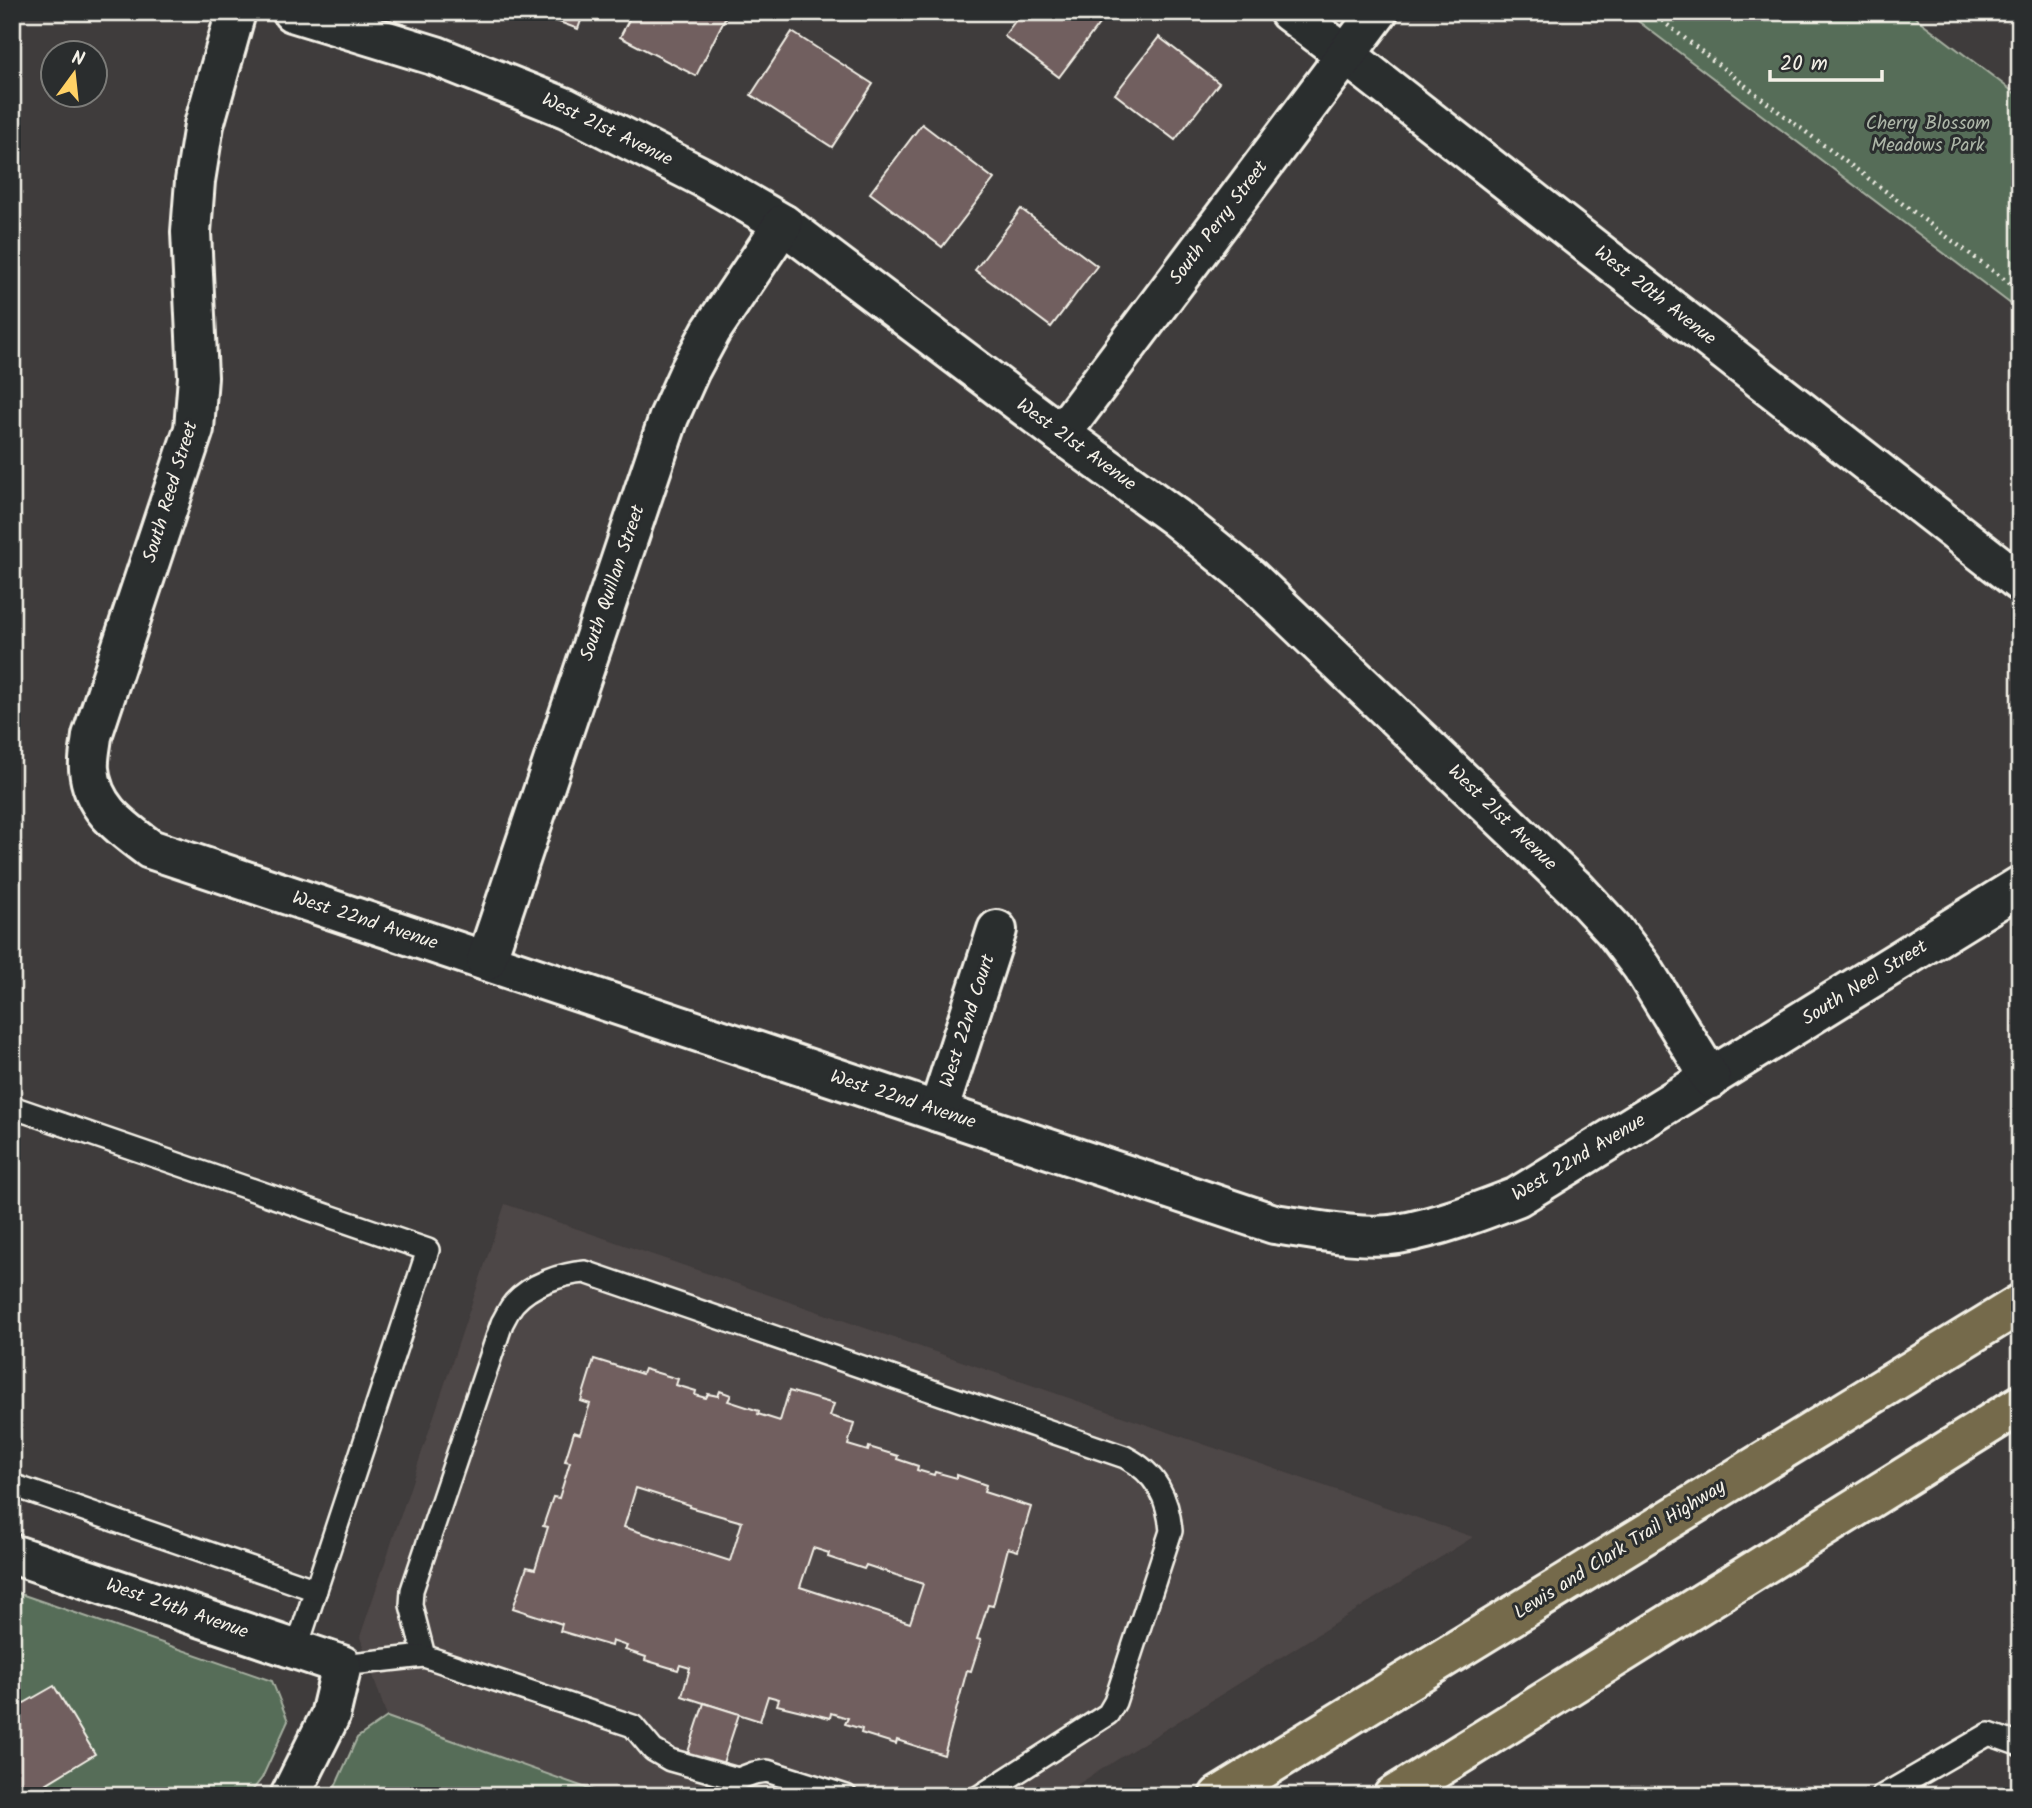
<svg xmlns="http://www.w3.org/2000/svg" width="2032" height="1808" font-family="Kalam,sans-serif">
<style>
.built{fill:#4e4646}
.green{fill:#576d59;stroke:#a6afa0;stroke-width:2}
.building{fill:#715e5e;stroke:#f4f1e8;stroke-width:2;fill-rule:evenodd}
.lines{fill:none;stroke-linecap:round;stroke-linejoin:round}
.service-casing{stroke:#f4f1e8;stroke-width:26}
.minor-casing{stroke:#f4f1e8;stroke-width:44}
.trunk-casing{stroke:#f4f1e8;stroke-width:44}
.path{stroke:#f4f1e8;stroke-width:4.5;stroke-dasharray:2 5;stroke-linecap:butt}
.service{stroke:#2a2d2e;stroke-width:21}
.minor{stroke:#2a2d2e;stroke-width:38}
.trunk{stroke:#746b4b;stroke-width:38}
.labels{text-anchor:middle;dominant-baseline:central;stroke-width:6;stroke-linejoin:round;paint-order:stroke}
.park-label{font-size:19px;fill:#adb6a8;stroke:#2a2d2e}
.street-label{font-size:19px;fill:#f4f1e8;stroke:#2a2d2e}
</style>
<rect width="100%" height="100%" fill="#3f3c3c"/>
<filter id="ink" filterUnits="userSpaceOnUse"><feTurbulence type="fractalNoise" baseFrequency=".0143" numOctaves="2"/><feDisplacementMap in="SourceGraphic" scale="14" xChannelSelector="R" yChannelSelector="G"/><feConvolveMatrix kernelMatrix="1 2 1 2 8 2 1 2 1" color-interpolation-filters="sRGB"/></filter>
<g filter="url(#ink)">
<path class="built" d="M505 1204 1473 1537 1059 1796H609L387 1717 360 1637Z"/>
<g class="green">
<path d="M1626 12H1908L2020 97V311Z"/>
<path d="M12 1591 272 1681 288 1721 262 1778 248 1796H12Z"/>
<path d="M387 1717 609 1796H331L357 1738Z"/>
</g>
<g class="building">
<path d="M532 12H584L578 29Z"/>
<path d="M633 12H728L696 76 620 37Z"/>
<path d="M1022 12H1108L1059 77 1004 36Z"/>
<path d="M792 32 873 84 832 147 751 95Z"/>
<path d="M1159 37 1219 83 1175 140 1115 94Z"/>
<path d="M922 124 994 179 942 247 870 193Z"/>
<path d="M1021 209 1097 266 1051 327 975 270Z"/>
<path d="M594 1359 642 1374 644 1369 678 1379 676 1385 696 1391 695 1395 706 1398 708 1394 718 1396 720 1391 731 1395 728 1401 759 1411 758 1414 780 1421 789 1391 834 1404 830 1416 854 1423 848 1445 868 1451 869 1447 898 1456 897 1459 918 1466 917 1470 934 1475 935 1472 957 1478V1475L986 1485 984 1492 1031 1507 1018 1551 1008 1548 993 1606 988 1605 977 1639 981 1640 971 1671 967 1670 944 1755 897 1740 896 1744 861 1733 862 1729 845 1724 848 1718 831 1713 830 1718 777 1705 779 1699 768 1696 760 1721 682 1696 690 1668 680 1665 678 1670 645 1660 646 1657 625 1650 627 1646 612 1641 611 1646 560 1631 562 1624 513 1608 527 1567 535 1569 548 1527 543 1526 553 1497 559 1498 570 1462 565 1461 574 1432 580 1434 590 1404 581 1401ZM636 1488 690 1505 689 1507 742 1522 730 1561 624 1527ZM813 1548 829 1553 828 1557 864 1569 866 1565 923 1584 910 1623 800 1587Z"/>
<path d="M54 1686 95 1754 26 1796H12V1710Z"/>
<path d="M704 1703 739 1714 722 1766 687 1755Z"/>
</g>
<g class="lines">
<defs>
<g id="service">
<path d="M12 1107 428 1250 296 1650"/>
<path d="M12 1485 316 1590"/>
<path d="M424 1656 411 1605 412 1590 502 1323C506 1316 509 1309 514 1303 531 1284 561 1274 585 1272L1125 1457C1156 1473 1168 1497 1171 1531L1115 1702 1108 1714 980 1796"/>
<path d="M342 1665 424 1656 633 1726 653 1750 670 1760 738 1779 754 1773 767 1771 846 1796"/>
<path d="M1882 1796 1989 1734 2020 1745"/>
</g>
<g id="minor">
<path d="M236 12 204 125 195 181 191 232 198 377 194 429 92 736C91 746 88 758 89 769 92 808 121 827 150 849L1274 1224C1310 1229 1363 1240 1398 1234 1439 1227 1478 1212 1517 1197L2020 886"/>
<path d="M292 12 436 56 566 108 704 178 783 224 1061 434 1175 517 1249 577 1577 890 1613 929 1642 967 1711 1079"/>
<path d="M1289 12 1346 55 2020 582"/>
<path d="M1061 434 1378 12"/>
<path d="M486 961 669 417 690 370 711 331 783 224"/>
<path d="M938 1112 997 930"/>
<path d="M12 1554 342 1665 330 1716 290 1796"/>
</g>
<g id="trunk">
<path d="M1219 1796 2020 1304"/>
<path d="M1393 1796 2020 1405"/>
</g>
</defs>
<use href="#service" class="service-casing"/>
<use href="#minor" class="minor-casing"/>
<use href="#trunk" class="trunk-casing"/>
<path class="path" d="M1651 12 1783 115 2020 291"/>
<use href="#service" class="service"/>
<use href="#minor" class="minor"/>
<use href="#trunk" class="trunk"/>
</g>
</g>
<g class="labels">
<g class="park-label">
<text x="1928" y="124">Cherry Blossom<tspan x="1928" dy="22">Meadows Park</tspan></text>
</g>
<g class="street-label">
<text transform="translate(607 130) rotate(26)">West 21st Avenue</text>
<text transform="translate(1219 223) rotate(-53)">South Perry Street</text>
<text transform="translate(1655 296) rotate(38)">West 20th Avenue</text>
<text transform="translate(1076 445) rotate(36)">West 21st Avenue</text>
<text transform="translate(171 492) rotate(-73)">South Reed Street</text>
<text transform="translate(613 583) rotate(-71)">South Quillan Street</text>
<text transform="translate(1502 818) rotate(44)">West 21st Avenue</text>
<text transform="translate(365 921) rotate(18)">West 22nd Avenue</text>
<text transform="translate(1865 983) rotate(-32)">South Neel Street</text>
<text transform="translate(968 1021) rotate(-72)">West 22nd Court</text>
<text transform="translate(903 1100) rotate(18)">West 22nd Avenue</text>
<text transform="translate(1579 1158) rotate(-31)">West 22nd Avenue</text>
<text transform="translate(1620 1550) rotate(-32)">Lewis and Clark Trail Highway</text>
<text transform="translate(177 1609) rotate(19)">West 24th Avenue</text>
</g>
</g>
<rect width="2032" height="1808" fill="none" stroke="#2a2d2e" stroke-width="42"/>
<rect x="21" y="21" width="1990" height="1766" fill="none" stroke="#f4f1e8" stroke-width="2.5" filter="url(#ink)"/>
<g transform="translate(74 74) rotate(15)"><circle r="33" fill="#2a2d2e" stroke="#7b7b78" stroke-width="2"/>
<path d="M0-5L12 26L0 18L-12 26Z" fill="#ffd166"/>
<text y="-10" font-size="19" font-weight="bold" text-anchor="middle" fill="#f4f1e8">N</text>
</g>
<path d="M1770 70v10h112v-10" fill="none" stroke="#f4f1e8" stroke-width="3.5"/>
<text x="1780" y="70" font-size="21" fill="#f4f1e8" stroke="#2a2d2e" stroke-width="5" paint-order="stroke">20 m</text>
</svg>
